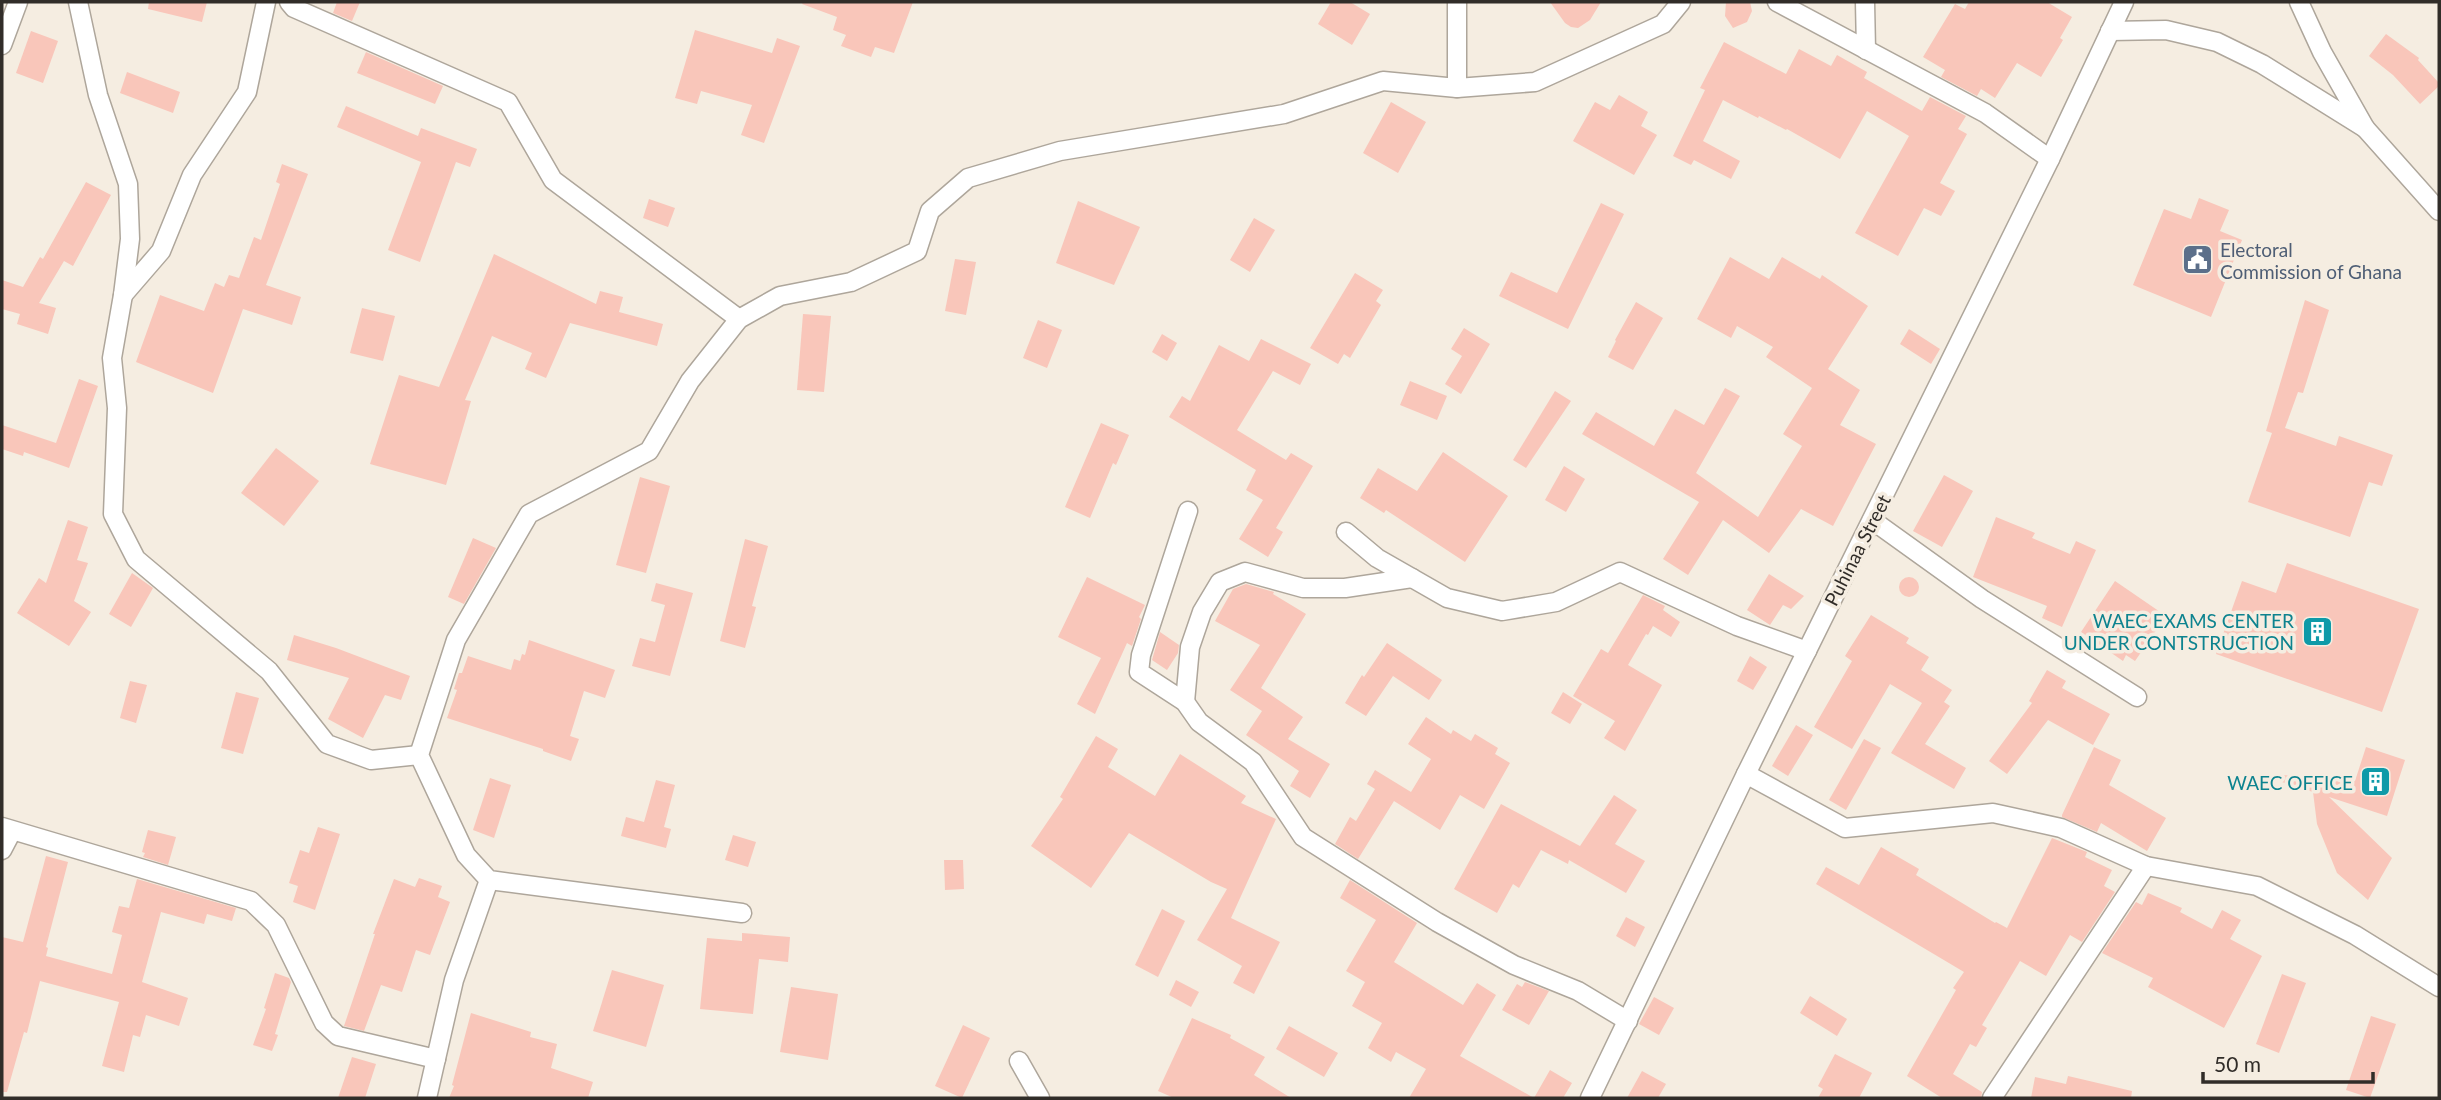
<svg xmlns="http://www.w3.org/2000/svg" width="2441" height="1100" font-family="Lato,sans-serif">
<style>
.building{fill:#f9c6ba}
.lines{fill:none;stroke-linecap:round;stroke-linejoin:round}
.street-casing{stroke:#aea69b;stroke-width:21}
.street{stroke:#fff;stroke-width:18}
.labels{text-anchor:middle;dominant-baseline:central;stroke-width:7;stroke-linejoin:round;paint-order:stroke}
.service-label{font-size:19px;fill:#4e5e75;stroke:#f5ede1;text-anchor:start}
.street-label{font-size:19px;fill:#312d29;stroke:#f5ede1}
.culture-label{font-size:19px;fill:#0d838f;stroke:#f5ede1;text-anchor:end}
</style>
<rect width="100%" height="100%" fill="#f5ede1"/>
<g class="building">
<path d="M149 2H207L202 22 148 9Z"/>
<path d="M337 2H360L352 21 333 13Z"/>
<path d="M803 2H913L894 53 875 47 871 57 841 46 846 35 833 30 837 17 802 4Z"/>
<path d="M1331 2H1350L1370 14 1352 45 1318 24Z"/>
<path d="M1550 2H1601L1590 20 1578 28 1571 27 1565 23Z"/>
<path d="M1726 2H1750L1752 11 1747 22 1733 28 1725 16Z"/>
<path d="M1969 2H2047L2072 17 2060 38 2063 40 2041 77 2017 63 1995 98 1981 89 1977 96 1941 77 1945 70 1923 57 1955 4 1965 9Z"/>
<path d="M695 30 772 53 777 38 800 46 764 143 741 135 752 105 701 91 697 104 675 98Z"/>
<path d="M31 31 58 41 43 83 16 73Z"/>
<path d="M2386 34 2419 58 2418 60 2439 83V86L2420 104 2393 75 2369 56Z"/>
<path d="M1724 42 1786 74 1799 49 1831 66 1837 55 1867 72 1864 78 1922 111 1930 97 1966 116 1958 129 1967 134 1940 183 1955 191 1941 216 1924 208 1898 256 1855 233 1909 136 1867 111 1840 159 1787 129 1786 130 1759 116 1758 118 1723 100 1703 141 1740 161 1731 179 1694 160 1691 165 1673 156 1705 90 1700 88Z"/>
<path d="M366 52 443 86 435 104 357 73Z"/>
<path d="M127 72 180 92 173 113 120 93Z"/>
<path d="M1619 95 1648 112 1641 126 1657 135 1634 175 1573 141 1595 102 1610 110Z"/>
<path d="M1391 102 1426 122 1398 173 1363 153Z"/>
<path d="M346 106 418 136 421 128 477 149 470 167 456 162 420 262 388 250 421 162 337 127Z"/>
<path d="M282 164 308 174 266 285 301 297 292 325 243 309 213 393 136 362 160 295 204 311 215 283 224 287 229 275 239 278 254 237 261 240 280 184 276 182Z"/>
<path d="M86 182 111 195 73 266 64 261 39 303 56 308 48 334 17 324 20 314 2 309V280L23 287 40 257 43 259Z"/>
<path d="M2199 198 2229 210 2220 231 2242 240 2211 317 2133 285 2164 209 2191 219Z"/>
<path d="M649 199 675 208 668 227 643 218Z"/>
<path d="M1078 201 1140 227 1114 285 1056 263Z"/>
<path d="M1601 203 1624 214 1568 329 1499 296 1511 272 1557 293Z"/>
<path d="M1254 218 1275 230 1250 272 1230 260Z"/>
<path d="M494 254 596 304 600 291 623 297 619 312 663 324 657 346 570 323 546 378 525 369 532 353 492 336 465 400 471 401 446 485 370 464 399 375 439 387Z"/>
<path d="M1730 257 1769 279 1782 257 1820 279 1822 275 1868 306 1828 369 1860 390 1840 425 1876 444 1833 526 1801 509 1769 553 1723 520 1688 575 1663 559 1699 502 1582 434 1596 412 1654 446 1675 409 1704 425 1725 388 1740 396 1696 473 1758 517 1802 446 1783 434 1812 388 1766 357 1773 347 1737 326 1731 338 1697 319Z"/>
<path d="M955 259 976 262 966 315 945 311Z"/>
<path d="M1355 273 1383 290 1376 301 1381 305 1350 358 1344 354 1338 364 1310 348Z"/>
<path d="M2305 300 2329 310 2303 393 2298 392 2285 428 2336 446 2339 436 2393 455 2382 486 2369 482 2350 537 2248 502 2272 433 2266 431Z"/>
<path d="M1636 302 1663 318 1633 370 1608 357 1616 341 1615 340Z"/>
<path d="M362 308 395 316 383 361 350 353Z"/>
<path d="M803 314 831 316 824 392 797 390Z"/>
<path d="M1038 320 1062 330 1047 368 1023 358Z"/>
<path d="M1464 328 1490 344 1461 394 1445 384 1462 356 1451 349Z"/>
<path d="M1909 329 1940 349 1931 364 1900 344Z"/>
<path d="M1162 334 1177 343 1167 361 1152 352Z"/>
<path d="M1261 339 1311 364 1300 385 1273 371 1237 430 1286 460 1291 453 1313 466 1276 528 1283 532 1268 557 1239 539 1263 500 1246 490 1256 470 1169 417 1182 396 1190 401 1219 345 1249 361Z"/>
<path d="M79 379 98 386 69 468 24 452 23 456 2 449V425L56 443Z"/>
<path d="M1410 381 1447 396 1437 420 1400 405Z"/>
<path d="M1555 391 1571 401 1526 468 1513 460Z"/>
<path d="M1101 423 1129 435 1116 465 1113 463 1090 518 1065 507Z"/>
<path d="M276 448 319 481 284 526 241 493Z"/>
<path d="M1443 452 1508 496 1465 562 1386 510 1384 513 1360 498 1378 468 1417 491Z"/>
<path d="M1564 466 1585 479 1566 512 1545 500Z"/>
<path d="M1944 475 1973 491 1942 547 1913 531Z"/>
<path d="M640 477 670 486 646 573 616 565Z"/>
<path d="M1996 517 2035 533 2032 538 2070 554 2076 541 2096 550 2062 627 2042 618 2047 606 1973 577Z"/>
<path d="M68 520 88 527 77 560 88 563 74 601 91 612 69 646 17 613 39 578 46 583Z"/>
<path d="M473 538 496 548 464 604 448 597Z"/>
<path d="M745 539 768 546 752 606 756 607 745 648 720 641Z"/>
<path d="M2287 563 2419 609 2382 712 2216 654 2242 581 2276 593Z"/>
<path d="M132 573 153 588 131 627 109 614Z"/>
<path d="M1769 574 1804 596 1791 609 1783 605 1770 625 1747 610Z"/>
<path d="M1087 577 1145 605 1139 617 1141 619 1132 646 1127 643 1095 714 1077 704 1101 658 1058 637Z"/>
<circle cx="1909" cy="587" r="10"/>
<path d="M2115 581 2166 616 2135 661 2126 655 2123 661 2081 632Z"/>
<path d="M656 583 693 593 670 676 632 666 640 638 655 642 665 605 651 601Z"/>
<path d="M1246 584 1274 592 1273 594 1306 614 1261 688 1303 717 1288 739 1330 764 1310 798 1290 786 1299 771 1246 735 1262 711 1230 690 1260 645 1215 621 1233 589Z"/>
<path d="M1643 595 1665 606 1663 610 1680 622 1671 637 1653 626 1648 635 1646 634 1628 665 1662 685 1625 751 1604 738 1615 721 1573 696 1601 649 1608 653Z"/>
<path d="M1871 615 1909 638 1906 643 1929 657 1921 670 1952 690 1944 702 1950 706 1925 744 1966 768 1954 789 1891 753 1922 703 1890 684 1852 749 1814 727 1852 661 1845 656Z"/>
<path d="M1160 632 1179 645 1178 653 1167 670 1152 660Z"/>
<path d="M294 635 336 648 410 676 401 700 385 695 363 738 328 719 349 678 287 660Z"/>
<path d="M529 640 615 670 605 698 584 691 570 736 579 739 571 761 543 751V749L447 718 457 690 454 689 459 673H462L468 656 511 670 514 659 520 661 522 654 525 655Z"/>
<path d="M1387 643 1442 680 1429 700 1393 676 1366 716 1345 703 1362 675 1364 677Z"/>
<path d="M1750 656 1767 667 1753 690 1737 681Z"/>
<path d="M2047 670 2066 681 2062 688 2110 714 2093 745 2048 720 2007 774 1989 761 2032 703 2029 701Z"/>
<path d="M130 681 147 685 136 723 120 718Z"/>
<path d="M236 692 259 698 243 754 221 748Z"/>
<path d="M1563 692 1582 704 1570 724 1551 713Z"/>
<path d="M1426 717 1451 734 1453 730 1471 741 1475 734 1498 748 1495 754 1510 763 1484 809 1460 795 1440 830 1394 801 1358 859 1335 844 1350 817 1356 821 1375 789 1367 784 1375 770 1411 792 1431 759 1408 744Z"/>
<path d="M1796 725 1813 735 1788 776 1772 766Z"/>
<path d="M1096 736 1118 749 1108 767 1155 796 1180 754 1246 796 1241 803 1276 819 1231 918 1280 942 1254 994 1233 983 1242 966 1197 940 1227 889 1211 882 1129 833 1091 888 1031 846 1063 799 1060 797Z"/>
<path d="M1864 739 1881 748 1846 810 1829 800Z"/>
<path d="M2094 747 2121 760 2109 785 2166 818 2147 851 2101 823 2097 832 2062 817V815Z"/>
<path d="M2366 747 2405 760 2387 816 2329 797 2392 858 2368 900 2337 873 2317 824 2313 792 2282 782 2283 775 2355 781Z"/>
<path d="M490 778 511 785 494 838 473 830Z"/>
<path d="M656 780 675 785 664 827 671 829 666 848 621 836 626 817 644 822Z"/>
<path d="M1614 795 1637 810 1615 844 1645 861 1626 893 1569 860 1568 864 1541 850 1519 888 1513 884 1497 913 1454 889 1501 804 1580 846Z"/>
<path d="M318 827 340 834 315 910 293 902 298 886 289 883 300 850 309 853Z"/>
<path d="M148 830 176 837 168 865 143 857 145 853 142 852Z"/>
<path d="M733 835 756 842 748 867 725 860Z"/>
<path d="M2052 838 2087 852 2085 857 2112 870 2104 886 2115 892 2082 942 2070 935 2046 976 2020 961 1982 1025 1987 1028 1976 1047 1970 1044 1953 1074 1982 1092 1981 1098H1942L1907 1076 1956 990 1953 988 1964 972 1816 884 1826 867 1859 885 1881 847 1919 869 1916 875 1995 923 1996 922 2007 928Z"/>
<path d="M46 856 68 862 46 947 48 948 46 956 112 974 122 935 112 932 119 906 129 908 137 879 236 908 232 921 207 914 204 924 161 912 142 982 188 998 179 1026 146 1015 140 1037 133 1035 124 1072 102 1066 119 1002 40 981 27 1033 24 1032 7 1092H2V937L23 942Z"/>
<path d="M944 860H963L964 889 945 890Z"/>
<path d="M419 878 442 886 438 897 450 902 430 955 416 950 402 992 381 985 364 1031 344 1026 375 934H373L394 879 415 887Z"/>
<path d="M1350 880 1417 923 1394 962 1463 1005 1477 983 1496 995 1460 1056 1534 1098 1550 1070 1572 1083 1563 1098H1409L1426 1069 1396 1052 1391 1062 1368 1048 1382 1023 1352 1006 1365 982 1346 971 1376 920 1340 898Z"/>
<path d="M2148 893 2182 908 2180 912 2212 929 2222 910 2241 920 2230 939 2262 956 2224 1028 2148 987 2153 978 2102 953 2136 902 2142 905Z"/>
<path d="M1162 909 1185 921 1158 977 1135 965Z"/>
<path d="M1626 917 1645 927 1635 947 1616 936Z"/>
<path d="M742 933 790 937 788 962 759 959 753 1014 700 1009 707 938 742 941Z"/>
<path d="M612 970 664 985 646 1047 593 1031Z"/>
<path d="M275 973 289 978 291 982 275 1034 278 1035 272 1051 253 1045 266 1009 264 1008Z"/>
<path d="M2282 974 2306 983 2279 1053 2256 1044Z"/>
<path d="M1176 980 1199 992 1191 1007 1169 995Z"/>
<path d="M1525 982 1549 991 1529 1025 1502 1010 1517 984 1522 987Z"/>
<path d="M791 987 838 994 828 1060 780 1052Z"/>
<path d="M1810 996 1847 1019 1837 1036 1800 1013Z"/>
<path d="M1654 997 1674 1008 1659 1035 1639 1024Z"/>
<path d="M471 1013 531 1032 530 1037 557 1044 551 1068 593 1082 588 1098H449L454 1086 452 1085Z"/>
<path d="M2371 1016 2396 1024 2370 1098 2346 1090Z"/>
<path d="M1192 1018 1231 1035 1230 1038 1265 1057 1254 1075 1291 1098H1174L1158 1091Z"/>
<path d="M963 1025 990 1038 962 1098 935 1086Z"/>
<path d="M1289 1026 1338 1053 1324 1077 1276 1049Z"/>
<path d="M1835 1054 1872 1073 1859 1098H1818L1823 1089 1818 1086Z"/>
<path d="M352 1057 376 1064 365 1098H338Z"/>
<path d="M1642 1071 1666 1084 1658 1098H1627Z"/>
<path d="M2068 1076 2132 1091 2131 1098H2031L2035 1077 2066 1084Z"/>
</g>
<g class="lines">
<defs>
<g id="street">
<path d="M78 2 98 95 128 184 130 239 123 295 112 358 117 408 113 514 136 559 269 671 327 744 371 760 419 755"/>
<path d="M289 2 294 8 508 102 553 180 739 319"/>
<path d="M1777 2 1985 113 2050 159"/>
<path d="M1865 2 1866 50"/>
<path d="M2299 2 2322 52 2365 128 2439 211"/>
<path d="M2110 31 2166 30 2217 42 2262 64 2365 128"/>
<path d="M2 45 18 2"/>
<path d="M1457 88V2"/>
<path d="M123 295 161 251 192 175 247 92 266 2"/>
<path d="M1188 511 1141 655 1139 672 1185 702 1199 722 1253 762 1303 837 1437 922 1514 965 1578 991 1628 1021"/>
<path d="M1872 520 1982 599 2137 697"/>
<path d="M1346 532 1377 558 1447 598 1502 611 1556 602 1620 572 1737 626 1807 651"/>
<path d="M1185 702 1190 647 1202 612 1220 582 1245 572 1303 588H1345L1412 578"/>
<path d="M1746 774 1845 828 1993 813 2061 828 2146 866 2257 886 2355 935 2439 987"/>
<path d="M2 827 251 901 276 925 324 1023 338 1036 436 1059"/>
<path d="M2 850 12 831"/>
<path d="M742 913 489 880 466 855 419 755 456 640 529 514 649 451 690 381 739 319 780 296 851 282 917 251 930 211 968 178 1060 151 1284 114 1383 81 1457 88 1535 82 1663 24 1681 2"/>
<path d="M1019 1061 1040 1098"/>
<path d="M427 1098 454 980 489 880"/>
<path d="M1590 1098 1746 774 2050 159 2124 2"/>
<path d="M1992 1098 2146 866"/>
</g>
</defs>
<use href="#street" class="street-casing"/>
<use href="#street" class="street"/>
</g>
<defs>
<symbol id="civic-square" viewBox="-11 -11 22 22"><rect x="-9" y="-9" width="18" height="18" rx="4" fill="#5c6f8a" stroke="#f5ede1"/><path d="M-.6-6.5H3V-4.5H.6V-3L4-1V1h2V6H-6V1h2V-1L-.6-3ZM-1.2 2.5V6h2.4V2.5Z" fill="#fff"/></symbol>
<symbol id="building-square" viewBox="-11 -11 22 22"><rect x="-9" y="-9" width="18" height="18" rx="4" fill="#0f9aa8" stroke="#f5ede1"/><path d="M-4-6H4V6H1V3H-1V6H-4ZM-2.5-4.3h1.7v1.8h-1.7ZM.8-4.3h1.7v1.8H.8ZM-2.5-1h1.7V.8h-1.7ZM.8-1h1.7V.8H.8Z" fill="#fff"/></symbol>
</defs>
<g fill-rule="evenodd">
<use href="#civic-square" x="2180" y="242" width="35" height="35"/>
<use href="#building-square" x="2300" y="614" width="35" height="35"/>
<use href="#building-square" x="2358" y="764" width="35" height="35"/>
</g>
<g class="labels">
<g class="service-label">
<text x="2220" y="249">Electoral<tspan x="2220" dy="22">Commission of Ghana</tspan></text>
</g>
<g class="street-label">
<text transform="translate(1857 550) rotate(-63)">Puhinaa Street</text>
</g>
<g class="culture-label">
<text x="2294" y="620">WAEC EXAMS CENTER<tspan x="2294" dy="22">UNDER CONTSTRUCTION</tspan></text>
<text x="2353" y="782">WAEC OFFICE</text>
</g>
</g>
<rect width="2441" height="1100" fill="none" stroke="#312d29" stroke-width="7"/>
<path d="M2203 1072v10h170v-10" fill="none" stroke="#312d29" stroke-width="3.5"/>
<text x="2214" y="1072" font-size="21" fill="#312d29" stroke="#f5ede1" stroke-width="5" paint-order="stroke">50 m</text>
</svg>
